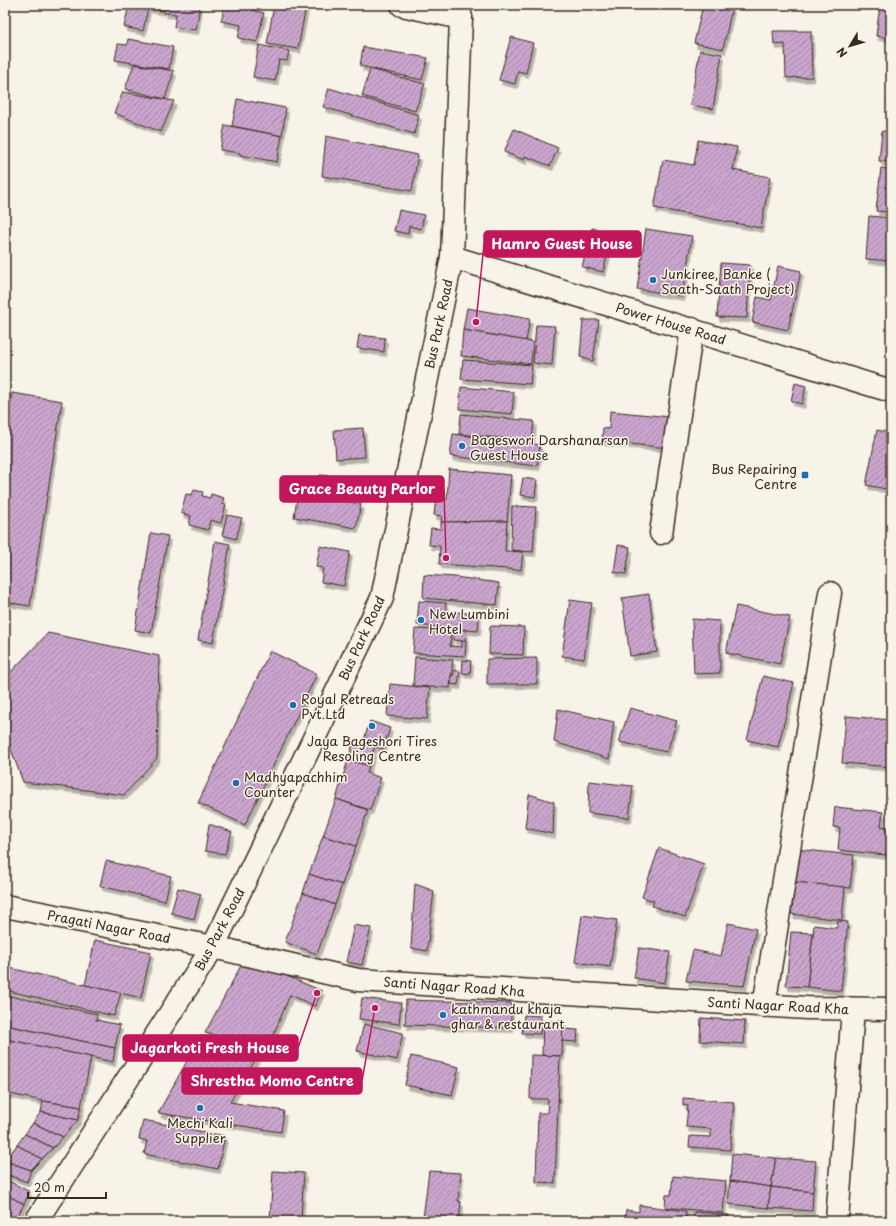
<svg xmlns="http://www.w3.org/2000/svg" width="896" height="1226" font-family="'Playpen Sans',sans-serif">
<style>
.building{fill:url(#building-hatch);stroke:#3b2a1e;filter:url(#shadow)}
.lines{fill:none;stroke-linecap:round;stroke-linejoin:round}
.minor-casing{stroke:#3b2a1e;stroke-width:25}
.secondary-casing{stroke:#3b2a1e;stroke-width:25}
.minor{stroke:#f7f3e8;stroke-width:22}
.secondary{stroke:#f7f3e8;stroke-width:22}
.poi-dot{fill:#1f6fb2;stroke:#f7f3e8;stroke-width:1.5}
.labels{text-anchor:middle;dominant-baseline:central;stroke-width:3;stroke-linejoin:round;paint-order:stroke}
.poi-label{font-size:13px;fill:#3b2a1e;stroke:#f7f3e8;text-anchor:start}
.street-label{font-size:13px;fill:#3b2a1e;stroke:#f7f3e8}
.leader{fill:none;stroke:#c2185b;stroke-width:1.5}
.callout-dot{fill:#c2185b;stroke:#f7f3e8;stroke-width:1.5}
.callout{fill:#c2185b;stroke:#c2185b;stroke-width:1.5}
.callout-label{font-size:14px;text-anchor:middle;font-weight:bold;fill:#fff}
</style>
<defs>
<pattern id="building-hatch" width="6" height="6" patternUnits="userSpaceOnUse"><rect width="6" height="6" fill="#caa5ce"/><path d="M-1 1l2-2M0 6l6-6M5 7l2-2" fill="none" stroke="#a587a7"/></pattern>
<filter id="shadow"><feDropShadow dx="2.5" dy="4.5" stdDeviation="0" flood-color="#0004"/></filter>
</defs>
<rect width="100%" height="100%" fill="#f7f3e8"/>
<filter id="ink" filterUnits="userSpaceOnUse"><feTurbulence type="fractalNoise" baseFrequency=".025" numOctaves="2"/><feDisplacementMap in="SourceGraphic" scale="8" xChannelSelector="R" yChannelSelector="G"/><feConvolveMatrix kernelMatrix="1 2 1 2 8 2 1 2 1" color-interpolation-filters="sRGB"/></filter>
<g filter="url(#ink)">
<g class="building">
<path d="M129 5H163L162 11 148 8 143 31 124 27Z"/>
<path d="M165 5H200L196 30 174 27 176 14 164 13Z"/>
<path d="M225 5H254L252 10 264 13 257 42 238 38 241 25 221 21Z"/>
<path d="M274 5 306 6 298 49 267 44Z"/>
<path d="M703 5H715L732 8 723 49 694 43Z"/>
<path d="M880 5H891V38L876 36Z"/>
<path d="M773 31H811L812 77 786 78 785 44 774 45Z"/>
<path d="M511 37 533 43 526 73 518 71 515 84 499 80Z"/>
<path d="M128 39 173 47 169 69 115 60 118 44 127 45Z"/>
<path d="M259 45 289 51 287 61 279 60 275 81 253 77Z"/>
<path d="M363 47 428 58 422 80 360 66Z"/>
<path d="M700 50 722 54 713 109 690 105Z"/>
<path d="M134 64 174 71 165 99 125 89Z"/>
<path d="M370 69 425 84 415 111 362 96Z"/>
<path d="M891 74V104H888Z"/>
<path d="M329 88 419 115 414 134 323 107Z"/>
<path d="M123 92 174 101 161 132 114 113Z"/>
<path d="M237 99 286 108 282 136 232 126Z"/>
<path d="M225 125 282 136 277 162 240 155V153L220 150Z"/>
<path d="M514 129 558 148 550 166 525 156 524 160 504 152Z"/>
<path d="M882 131 891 132V162L879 161Z"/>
<path d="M326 136 418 155 412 191 322 176Z"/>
<path d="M698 140 737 147 733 170 770 177 761 228 654 208 663 160 694 165Z"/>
<path d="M881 168 891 169V212L876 211Z"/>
<path d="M399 210 424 215 421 229 409 226 408 234 394 231Z"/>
<path d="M869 216 891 218V261L866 259Z"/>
<path d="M592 228 613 233 603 272 582 267Z"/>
<path d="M646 229 692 236 682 296 637 289Z"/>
<path d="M721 263 750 265 747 318 717 317Z"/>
<path d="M778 266 801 271 788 330 752 322 757 297 771 300Z"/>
<path d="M467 308 530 319 526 341 463 330Z"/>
<path d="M583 320H599L593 361 580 357Z"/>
<path d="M536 325 555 326 552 365 533 363Z"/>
<path d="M463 330 533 342 531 364 461 356Z"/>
<path d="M359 335 385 338 384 352 357 348Z"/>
<path d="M463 360 532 365 530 384 461 379Z"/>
<path d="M795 383 806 386 802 404 791 401Z"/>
<path d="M461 387 514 392 512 414 459 409Z"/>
<path d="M12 393 62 401 30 606 5 602V435Z"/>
<path d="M610 411 670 417 668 448 602 441 603 428 609 429Z"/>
<path d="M461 414 534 421 532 441 459 434Z"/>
<path d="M363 428 365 457 336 459 334 430Z"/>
<path d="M877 430 891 433V490L866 485Z"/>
<path d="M453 434 540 445 537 466 450 456Z"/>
<path d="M449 469 511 475 507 521 441 522 442 516 434 515 436 498 447 499Z"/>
<path d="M320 475 351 477 349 495 319 493Z"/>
<path d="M523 478 537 480 535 497 520 495Z"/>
<path d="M194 490 203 492 202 496 210 498 211 494 224 498 222 504 226 505 221 523 210 520 208 530 189 525 191 516 181 513 186 494 192 495Z"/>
<path d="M298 493 361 504 356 528 294 517Z"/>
<path d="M512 506 536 507 533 552 511 550Z"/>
<path d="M227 515 242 518 236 539 222 535Z"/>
<path d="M507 521 505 551 523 552 521 570 439 564 440 546 429 545 431 528 441 529V522Z"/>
<path d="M151 533 168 536 151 633 135 630Z"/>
<path d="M215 541 230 544 213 643 198 640Z"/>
<path d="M618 545 630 547 626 574 614 572Z"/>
<path d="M320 546 350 552 344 586 321 582 323 568 316 567Z"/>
<path d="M424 575 455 577 499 583 497 605 423 598Z"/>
<path d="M649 594 657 652 630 656 622 598Z"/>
<path d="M570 600 592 603 584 659 562 656Z"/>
<path d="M419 601 446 603V611L479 614 478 631 417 625Z"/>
<path d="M736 606 790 617 780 664 726 653Z"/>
<path d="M692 619 720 621V673L694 674Z"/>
<path d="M490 626 524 627 523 655 489 654Z"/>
<path d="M415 629 451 631 450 646 462 647V641H466L465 656 413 653Z"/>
<path d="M453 629 466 630 465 641 453 640Z"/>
<path d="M48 633 159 656 157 758 124 795 23 782 5 733V678Z"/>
<path d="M270 651 317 674 245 825 198 803Z"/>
<path d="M415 657 453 660 450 688 413 686Z"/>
<path d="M537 658V684H487V659Z"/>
<path d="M463 660 471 661 470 674 462 673Z"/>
<path d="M454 670 460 671 458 685 451 684V675L453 676Z"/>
<path d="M763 676 794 683 778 747 747 740Z"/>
<path d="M390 684 430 688 427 719 387 716Z"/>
<path d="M630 708 677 721 667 752 619 742Z"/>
<path d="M558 709 614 722 609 759 554 742Z"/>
<path d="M846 716 891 720V767L842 763Z"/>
<path d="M370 721 390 728 383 749 363 743Z"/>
<path d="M354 740 375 746 369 766 348 760Z"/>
<path d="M348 760 369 766 367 773 381 778 370 810 336 799Z"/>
<path d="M589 781 633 786 629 818 588 813Z"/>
<path d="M529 794 554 802 553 834 525 828Z"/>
<path d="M336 799 368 810 356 846 323 836Z"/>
<path d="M835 807 883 812 881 826 889 827 886 855 838 850 840 828 833 827Z"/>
<path d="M209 824 232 832 225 854 205 851Z"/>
<path d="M323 836 356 846 342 885 309 874Z"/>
<path d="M659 848 704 864 685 917 652 906 654 901 642 897Z"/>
<path d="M795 849 854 855 850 888 792 882Z"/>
<path d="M106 861 171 876 165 901 100 886Z"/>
<path d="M309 874 342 885 335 905 303 893Z"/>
<path d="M795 882 845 887 842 920 791 914Z"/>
<path d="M415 884 434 891 427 951 411 948Z"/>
<path d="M178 888 201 894 194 919 171 913Z"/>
<path d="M303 893 335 905 317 954 285 942Z"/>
<path d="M582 915 617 920 610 967 575 962Z"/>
<path d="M838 921 848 922 841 991 807 987 814 925 837 928Z"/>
<path d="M728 923 756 929 744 986 686 981 693 950 721 956Z"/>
<path d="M354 925 371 928 362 965 346 962Z"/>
<path d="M791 932 813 933 807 987 786 986Z"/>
<path d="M95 940 151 952 141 998 85 985Z"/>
<path d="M639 948 670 952 665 983 634 978Z"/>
<path d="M245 958 322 991 315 1006 290 995 268 1048 205 1033Z"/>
<path d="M5 967 121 993 114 1016 5 990Z"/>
<path d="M5 995 97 1014 96 1020 120 1025 115 1048 5 1025Z"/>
<path d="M362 998 401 1003 399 1024 359 1019Z"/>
<path d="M406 1000 511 1003V1028L405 1025Z"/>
<path d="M524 1015 541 1016 540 1034 522 1033Z"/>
<path d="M701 1018 745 1021 744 1044 700 1041Z"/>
<path d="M543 1021H563L562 1056 542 1055Z"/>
<path d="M364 1024 403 1033 397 1060 357 1051Z"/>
<path d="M5 1025 115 1048 113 1062 5 1039Z"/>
<path d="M563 1029 578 1030 577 1042 562 1041Z"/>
<path d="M201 1036 260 1052 230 1102 284 1111 281 1132 158 1113Z"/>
<path d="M5 1039 91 1057 81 1107 43 1101 5 1093Z"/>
<path d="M531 1055 560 1056 555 1183 536 1182 538 1113H547L548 1099H530Z"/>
<path d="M411 1056 459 1067 452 1095 405 1085Z"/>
<path d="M683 1098 734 1102 730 1150 689 1147 690 1136 711 1137V1129L686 1127 688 1106 683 1105Z"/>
<path d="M43 1101 81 1107 78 1120 41 1112Z"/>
<path d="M41 1112 78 1120 63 1137 33 1123Z"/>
<path d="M143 1120 225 1136 218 1169 144 1154 147 1141 139 1139Z"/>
<path d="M33 1123 63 1137 53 1148 25 1134Z"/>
<path d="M25 1134 53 1148 42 1159 17 1145Z"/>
<path d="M17 1145 42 1159 31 1170 5 1161Z"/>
<path d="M732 1154 776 1158 771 1187 730 1181Z"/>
<path d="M776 1158 816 1161 813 1192 771 1187Z"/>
<path d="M5 1161 31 1170 27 1182 5 1174Z"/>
<path d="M273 1171 304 1173 301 1219 287 1218V1220H270Z"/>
<path d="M429 1171 461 1173 458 1201 461 1202 459 1221H445L423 1218Z"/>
<path d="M673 1176 726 1181 723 1213 665 1207 666 1195H671Z"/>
<path d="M5 1179 30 1192 24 1204 5 1194Z"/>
<path d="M730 1181 771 1187 768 1208 728 1204Z"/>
<path d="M771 1187 813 1192 812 1211 768 1208Z"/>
<path d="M5 1194 24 1204 15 1221H11L5 1218Z"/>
<path d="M639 1205 686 1211 685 1221H625L626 1210 639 1212Z"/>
<path d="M694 1212 729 1215V1221H693Z"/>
<path d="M423 1218 445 1221H422Z"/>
</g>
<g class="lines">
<defs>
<g id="minor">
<path d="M402 5 461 18"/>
<path d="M452 257 891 391"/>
<path d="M661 533 692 329"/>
<path d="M5 906 213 947 358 980 807 1008 891 1009"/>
<path d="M764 1006 830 593"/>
<path d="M837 1221 853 1009"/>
</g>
<path id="secondary" d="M36 1221 213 947 382 598 452 257 461 18 458 5"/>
</defs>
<use href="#minor" class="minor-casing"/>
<use href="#secondary" class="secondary-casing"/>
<use href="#minor" class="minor"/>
<use href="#secondary" class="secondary"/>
</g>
</g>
<g class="poi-dot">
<circle cx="653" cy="280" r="4"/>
<circle cx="462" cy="446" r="4"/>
<rect x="801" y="471" width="8" height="8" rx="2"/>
<circle cx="421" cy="620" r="4"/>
<circle cx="293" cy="705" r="4"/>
<circle cx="372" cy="726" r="4"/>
<circle cx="236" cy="783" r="4"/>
<circle cx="443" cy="1015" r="4"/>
<circle cx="200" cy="1108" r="4"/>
</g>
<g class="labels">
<g class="poi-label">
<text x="661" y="273">Junkiree, Banke (<tspan x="661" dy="15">Saath-Saath Project)</tspan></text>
<text x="470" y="439">Bageswori Darshanarsan<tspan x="470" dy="15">Guest House</tspan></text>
<text x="797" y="468" text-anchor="end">Bus Repairing<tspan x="797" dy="15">Centre</tspan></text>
<text x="429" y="613">New Lumbini<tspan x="429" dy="15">Hotel</tspan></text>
<text x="301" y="698">Royal Retreads<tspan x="301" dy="15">Pvt.Ltd</tspan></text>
<text x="372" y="740" text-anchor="middle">Jaya Bageshori Tires<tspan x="372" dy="15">Resoling Centre</tspan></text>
<text x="244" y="776">Madhyapachhim<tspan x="244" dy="15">Counter</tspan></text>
<text x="451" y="1008">kathmandu khaja<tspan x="451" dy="15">ghar &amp; restaurant</tspan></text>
<text x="200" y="1122" text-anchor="middle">Mechi Kali<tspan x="200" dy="15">Supplier</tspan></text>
</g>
<g class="street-label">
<text transform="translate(671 323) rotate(17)">Power House Road</text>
<text transform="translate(438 324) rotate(-78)">Bus Park Road</text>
<text transform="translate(361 638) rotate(-65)">Bus Park Road</text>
<text transform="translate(109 926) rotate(11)">Pragati Nagar Road</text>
<text transform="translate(219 929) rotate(-62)">Bus Park Road</text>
<text transform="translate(454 986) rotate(4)">Santi Nagar Road Kha</text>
<text transform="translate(778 1005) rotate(3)">Santi Nagar Road Kha</text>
</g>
</g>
<path class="leader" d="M476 322L484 244M446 558L444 489M317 993L298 1048M375 1008L362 1081"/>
<g class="callout-dot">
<circle cx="476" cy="322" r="4"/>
<circle cx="446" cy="558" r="4"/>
<circle cx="317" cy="993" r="4"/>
<circle cx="375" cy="1008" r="4"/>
</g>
<g class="callout">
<rect x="484" y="231" width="157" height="26" rx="4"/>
<rect x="280" y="476" width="164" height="26" rx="4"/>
<rect x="123" y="1035" width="175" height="26" rx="4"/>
<rect x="182" y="1068" width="180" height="26" rx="4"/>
</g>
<g class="callout-label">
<text x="562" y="249">Hamro Guest House</text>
<text x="362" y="494">Grace Beauty Parlor</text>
<text x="210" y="1053">Jagarkoti Fresh House</text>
<text x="272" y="1086">Shrestha Momo Centre</text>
</g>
<rect width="896" height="1226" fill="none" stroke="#f7f3e8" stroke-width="20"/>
<rect x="10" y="10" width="876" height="1206" fill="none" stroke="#3b2a1e" stroke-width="1.5" filter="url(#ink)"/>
<g transform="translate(850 46) rotate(232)" stroke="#f7f3e8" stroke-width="3" paint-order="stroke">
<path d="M0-3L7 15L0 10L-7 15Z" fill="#3b2a1e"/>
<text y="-6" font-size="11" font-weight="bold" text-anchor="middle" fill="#3b2a1e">N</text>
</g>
<path d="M28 1192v6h78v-6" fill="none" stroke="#3b2a1e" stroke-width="2"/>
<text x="34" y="1192" font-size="12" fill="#3b2a1e" stroke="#f7f3e8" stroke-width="3" paint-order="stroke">20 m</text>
</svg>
